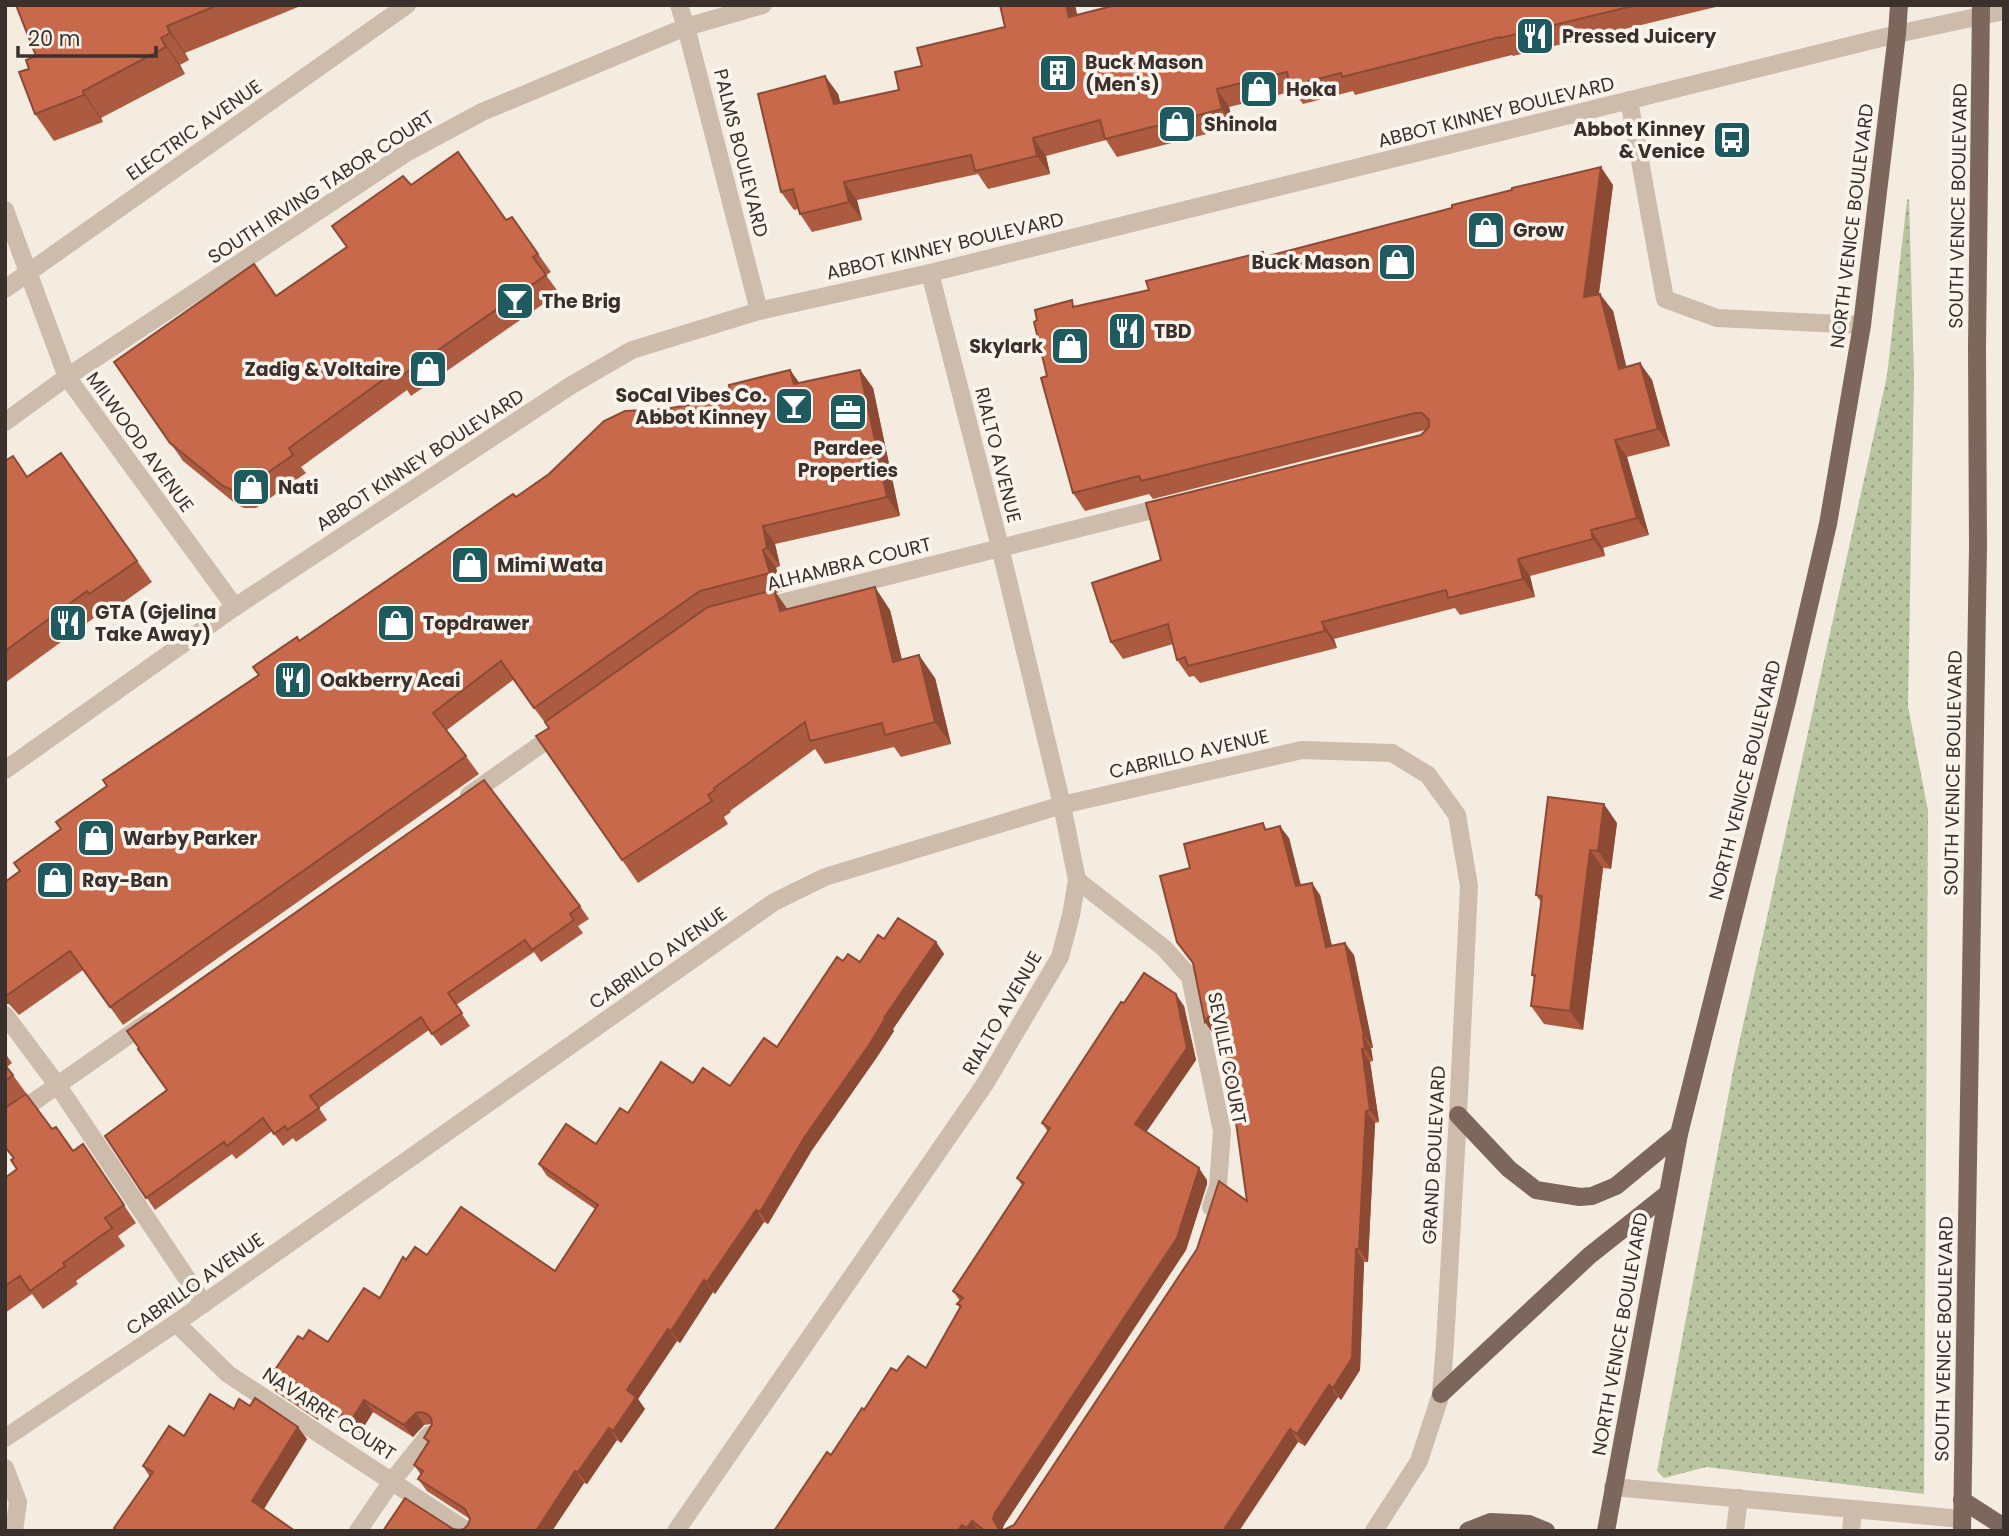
<svg xmlns="http://www.w3.org/2000/svg" width="2009" height="1536" font-family="Poppins,sans-serif">
<style>
.park{fill:url(#park-dots)}
.lines{fill:none;stroke-linecap:round;stroke-linejoin:round}
.minor{stroke:#cdbbac;stroke-width:18}
.major{stroke:#7d675c;stroke-width:18}
.wall{fill:#ac5a40}
.shaded-wall{fill:#8c4a34}
.building{fill:#c8694b;stroke:#8c4a34;stroke-width:2}
.labels{text-anchor:middle;dominant-baseline:central;stroke-width:7;stroke-linejoin:round;paint-order:stroke}
.poi-label{font-size:19px;font-weight:bold;fill:#3b302b;stroke:#fbf5ee;text-anchor:start}
.street-label{font-size:19px;fill:#3b302b;stroke:#fbf5ee}
</style>
<defs>
<pattern id="park-dots" width="8" height="8" patternUnits="userSpaceOnUse" patternTransform="scale(1.75)"><rect width="8" height="8" fill="#b8c4a0"/><path d="M2 2h.1M6 6h.1" fill="none" stroke="#97a083" stroke-width="1.8" stroke-linecap="round"/></pattern>
</defs>
<rect width="100%" height="100%" fill="#f4ebe1"/>
<path class="park" d="M1909 199 1914 376 1908 706 1928 811 1924 1494 1706 1467 1664 1478 1657 1471 1734 1066 1887 376 1907 200Z"/>
<g class="lines">
<g class="minor">
<path d="M679 5 686 27 759 311"/>
<path d="M1629 100 1665 299 1717 318 1862 325"/>
<path d="M5 210 67 377 235 607"/>
<path d="M5 289 407 5"/>
<path d="M5 422 67 377 406 153 482 112 645 44 686 27 763 5"/>
<path d="M761 608 1172 505"/>
<path d="M5 770 235 607 570 386 632 350 759 311 930 273 1897 34 2004 11"/>
<path d="M469 795 560 731"/>
<path d="M1077 880 1164 948 1190 977 1222 1131 1218 1186 1211 1207"/>
<path d="M5 1015 58 1086 204 1304"/>
<path d="M5 1122 149 1021"/>
<path d="M176 1323 228 1374 467 1531"/>
<path d="M5 1438 176 1323 774 902 825 877 1062 805 1302 750 1392 753 1428 775 1457 815 1469 886 1458 1115 1445 1344 1441 1394 1419 1461 1374 1531"/>
<path d="M5 1468 18 1502 14 1531"/>
<path d="M1613 1487 1962 1519"/>
<path d="M358 1531 392 1481 429 1435"/>
<path d="M676 1531 985 1084 1060 957 1071 915 1077 880 1062 805 1000 547 930 273"/>
<path d="M1735 1531 1739 1498"/>
<path d="M1851 1531 1853 1509"/>
</g>
<g class="major">
<path d="M1458 1115 1509 1169 1536 1190 1580 1197 1592 1196 1616 1186 1679 1134"/>
<path d="M1441 1394 1589 1256 1667 1194"/>
<path d="M1962 1500 2004 1527"/>
<path d="M1468 1531 1491 1522 1529 1524 1546 1531"/>
<path d="M1606 1531 1679 1134 1787 701 1828 524 1862 325 1897 34 1899 5"/>
<path d="M1962 1531 1978 547 1977 347 1981 5"/>
</g>
</g>
<g class="wall">
<path d="M16 5H303L185 53 189 60 180 65 185 74 101 118 103 122 54 141 35 114 29 69 36 56Z"/>
<path d="M1075 5 1077 15 1116 5H1724L1513 56 1512 55 1355 95 1353 91 1303 104 1294 91 1229 107 1234 127 1117 157 1106 140 1046 156 1050 174 988 189 978 174 857 200 862 220 812 232 800 214 798 209 794 210 781 192 825 76 838 94 840 102 899 90 922 66 1005 27Z"/>
<path d="M411 185 506 220 512 217 551 272 546 275 559 293 411 396 407 390 301 467 306 473 256 508H244L236 504 183 461 114 362 276 296 347 247Z"/>
<path d="M1613 185 1599 294 1613 311 1626 367 1640 363 1652 380 1670 446 1627 457 1649 535 1603 548 1605 556 1530 576 1535 597 1460 615 1455 608 1334 639 1337 648 1200 683 1194 676 1189 677 1177 660 1173 644 1123 659 1111 642 1161 560 1421 435 1425 430 1153 499 1149 494 1085 511 1073 493 1047 376 1076 306 1149 290 1266 257Z"/>
<path d="M790 370 799 383 860 370 873 388 900 516 775 544 780 566 776 568 783 591 776 593 787 609 890 610 902 660 935 678 951 744 901 757 894 747 825 764 815 749 730 811 731 812 724 817 728 824 638 883 536 736 549 728 513 680 447 730 479 774 123 1025 83 970 19 1015 9 1004H5V882L19 871 61 829 259 675 299 641 516 497 666 409 731 397Z"/>
<path d="M61 453 152 582 104 616 102 612 5 683V461L27 477Z"/>
<path d="M1263 823 1267 830 1289 838 1301 885 1320 895 1332 946 1354 955 1373 1048H1371L1373 1061 1370 1062 1379 1122 1375 1123 1368 1262H1364L1360 1370 1341 1400 1338 1397 1305 1446 1298 1442 1239 1531H774L864 1410 897 1371 926 1368 960 1308 957 1304 960 1301 953 1291 1022 1185 1017 1178 1048 1132 1042 1123 1124 1003 1184 1006 1196 1060 1146 1132 1207 1180V1184L1186 1250 1004 1525 1002 1529 1004 1530 1014 1525 1247 1201 1222 1021 1213 1034 1193 964 1177 942 1190 868Z"/>
<path d="M1617 823 1611 869 1603 868 1583 1030 1544 1024 1531 1006 1534 978 1532 975 1541 902 1536 895Z"/>
<path d="M580 906 589 919 578 926 583 933 541 962 534 952 456 1005 470 1026 441 1046 429 1030 319 1108 327 1120 296 1142 293 1138 283 1146 272 1131 236 1159 232 1154 155 1210 105 1136Z"/>
<path d="M884 939 936 942 944 954 893 1029 894 1031 877 1057 812 1150 768 1224 764 1222 715 1294 713 1292 680 1343 677 1341 638 1399 645 1409 621 1443 617 1440 587 1484 584 1483 552 1531H383L453 1529 459 1530 464 1529 468 1525 470 1519 427 1491 418 1479 421 1475 414 1465 428 1443 424 1438 432 1424 424 1425 413 1437 373 1412 360 1433 325 1409 318 1420 276 1392 268 1380 303 1339 328 1342 380 1298 406 1260 427 1255 555 1271 595 1209 547 1176 539 1164 596 1144 628 1113 693 1083 730 1086 777 1047 843 961 860 962Z"/>
<path d="M5 1053 12 1063 7 1067 26 1093 5 1108Z"/>
<path d="M52 1129 73 1151 83 1144 136 1223 118 1236 125 1246 76 1281 78 1284 43 1309 32 1294 5 1313V1178L17 1169 13 1159Z"/>
<path d="M234 1409 307 1439 263 1509 295 1531H116L114 1528 150 1477 143 1466 184 1436Z"/>
</g>
<g class="shaded-wall">
<path d="M1066 5H1075L1082 35 1069 17Z"/>
<path d="M167 26 185 53 189 60 170 33Z"/>
<path d="M161 38 180 65 185 74 166 47Z"/>
<path d="M825 76 838 94 846 122 834 104Z"/>
<path d="M1217 89 1229 107 1234 127 1222 109Z"/>
<path d="M83 91 101 118 103 122 84 95Z"/>
<path d="M1033 138 1046 156 1050 174 1037 156Z"/>
<path d="M1601 167 1613 185 1596 314 1584 297Z"/>
<path d="M844 182 857 200 862 220 849 202Z"/>
<path d="M1600 294 1613 311 1631 386 1619 369Z"/>
<path d="M1640 363 1652 380 1670 446 1658 429Z"/>
<path d="M790 370 803 388 794 384Z"/>
<path d="M860 370 873 388 900 516 887 497Z"/>
<path d="M1615 440 1627 457 1649 535 1637 518Z"/>
<path d="M763 526 775 544 780 566 767 548Z"/>
<path d="M1591 530 1603 548 1605 556 1593 539Z"/>
<path d="M763 550 776 568 783 591 770 573Z"/>
<path d="M1518 559 1530 576 1535 597 1523 579Z"/>
<path d="M875 587 890 610 908 685 893 662Z"/>
<path d="M774 590 790 613 780 611Z"/>
<path d="M1322 622 1334 639 1337 648 1325 631Z"/>
<path d="M919 655 935 678 951 744 935 722Z"/>
<path d="M1604 804 1617 823 1611 869 1598 851Z"/>
<path d="M1280 826 1289 838 1304 899 1296 886Z"/>
<path d="M1590 850 1603 868 1583 1030 1570 1011Z"/>
<path d="M1312 883 1320 895 1335 959 1326 947Z"/>
<path d="M936 942 944 954 893 1029 894 1031 877 1057 812 1150 768 1224 760 1212 804 1138Z"/>
<path d="M1345 943 1354 955 1373 1048 1364 1036Z"/>
<path d="M1176 994 1184 1006 1196 1060 1143 1137 1135 1124Z"/>
<path d="M1219 1001 1228 1013 1213 1034 1205 1022Z"/>
<path d="M1363 1036 1371 1048 1373 1061 1365 1049Z"/>
<path d="M1362 1049 1370 1062 1379 1122 1370 1110Z"/>
<path d="M1366 1111 1375 1123 1368 1262 1359 1249Z"/>
<path d="M1199 1168 1207 1180V1184L1186 1250 1004 1525 1002 1531H1000L993 1519 995 1513Z"/>
<path d="M756 1210 764 1222 715 1294 707 1282Z"/>
<path d="M1356 1249 1364 1262 1360 1370 1341 1400 1333 1388Z"/>
<path d="M704 1280 713 1292 680 1343 671 1331Z"/>
<path d="M668 1329 677 1341 638 1399 645 1409 621 1443 613 1431 627 1390Z"/>
<path d="M1329 1385 1338 1397 1305 1446 1297 1434Z"/>
<path d="M316 1397 325 1409 318 1420 310 1408Z"/>
<path d="M364 1400 373 1412 360 1433 351 1421Z"/>
<path d="M416 1413 424 1425 413 1437 404 1425Z"/>
<path d="M298 1427 307 1439 261 1514 252 1501Z"/>
<path d="M609 1428 617 1440 587 1484 578 1472Z"/>
<path d="M1290 1429 1298 1442 1239 1531H1223Z"/>
<path d="M575 1471 584 1483 552 1531H536Z"/>
<path d="M972 1521 978 1531H969L967 1528Z"/>
<path d="M962 1525 966 1531H958Z"/>
</g>
<g class="building">
<path d="M16 5H218L167 26 170 33 161 38 166 47 83 91 84 95 35 114 19 72 29 69 26 60 36 56Z"/>
<path d="M1000 5H1066L1069 17 1116 5H1637L1500 38V37L1342 77 1341 73 1290 86 1287 72 1217 89 1222 109 1105 139 1100 120 1033 138 1037 156 975 171 971 155 844 182 849 202 800 214 793 189 781 192 758 94 825 76 834 104 899 90 895 72 922 66 917 48 1005 27Z"/>
<path d="M458 152 506 220 512 217 538 254 533 257 546 275 398 378 394 372 289 448 293 455 243 490H232L223 486 170 443 114 362 254 264 276 296 347 247 332 226 403 176 411 185Z"/>
<path d="M1601 167 1584 297 1600 294 1619 369 1640 363 1658 429 1615 440 1637 518 1591 530 1593 539 1518 559 1523 579 1448 598 1446 590 1322 622 1325 631 1188 666 1185 657 1177 660 1168 624 1111 642 1092 583 1161 560 1146 503 1421 435 1429 427V420L1422 413H1415L1141 481 1139 476 1073 493 1041 378 1047 376 1034 322 1037 320 1035 310 1072 300 1073 307 1149 290 1146 281 1263 252 1264 257 1452 208V205L1512 190V188Z"/>
<path d="M790 370 794 384 860 370 887 497 763 526 767 548 763 550 770 573 700 591 534 708 501 661 433 713 466 756 110 1007 70 951 6 996 5 995V882L20 871 14 863 61 829 56 822 107 786 103 780 259 675 253 667 297 637 299 641 513 494 516 497 549 474 604 421 625 411 666 409 731 397 729 385Z"/>
<path d="M61 453 137 561 89 594 87 591 5 651V461L13 456 27 477Z"/>
<path d="M875 587 893 662 919 655 935 722 885 735 882 723 810 741 805 722 714 788 715 790 708 795 712 801 622 860 536 736 549 728 545 722 708 607 774 590 780 611Z"/>
<path d="M484 780 580 906 570 914 574 920 532 950 525 940 448 993 462 1013 432 1034 421 1017 310 1096 319 1108 287 1130 285 1126 274 1134 263 1118 227 1146 224 1142 146 1198 105 1136 167 1090 138 1049 139 1048 127 1031Z"/>
<path d="M1548 797 1604 804 1598 851 1590 850 1570 1011 1531 1006 1535 975H1532L1542 896 1536 895Z"/>
<path d="M1263 823 1265 830 1280 826 1296 886 1312 883 1326 947 1345 943 1364 1036H1363L1365 1049H1362L1370 1110 1366 1111 1359 1249H1356L1352 1358 1333 1388 1329 1385 1297 1434 1290 1429 1223 1531H985L972 1521 967 1528 962 1525 958 1531H774L827 1452 831 1455 862 1408 864 1410 891 1368 897 1371 908 1356 926 1368 961 1306 957 1304 963 1298 953 1291 1024 1183 1017 1178 1050 1128 1042 1123 1121 1002 1124 1003 1144 973 1176 994 1187 1048 1135 1124 1199 1168 1198 1172 1177 1238 995 1513 993 1519 998 1528 1004 1530 1014 1525 1197 1249 1219 1181 1247 1201 1219 1001 1205 1022 1193 963 1177 942 1160 876 1190 868 1184 844Z"/>
<path d="M898 918 936 942 884 1018 885 1019 869 1045 804 1138 760 1212 756 1210 707 1282 704 1280 671 1331 668 1329 627 1390 636 1397 613 1431 609 1428 578 1472 575 1471 536 1531H383L405 1498 453 1529 459 1530 464 1529 468 1525 470 1519 465 1509 418 1479 423 1471 414 1465 429 1441 424 1438 432 1424 431 1418 427 1414 422 1412 416 1413 404 1425 364 1400 351 1421 316 1397 310 1408 268 1380 298 1336 303 1339 309 1330 328 1342 364 1288 380 1298 403 1257 406 1260 415 1247 427 1255 461 1207 555 1271 598 1205 539 1164 566 1124 596 1144 620 1108 628 1113 661 1062 693 1083 703 1068 730 1086 764 1038 777 1047 837 957 843 961 848 954 860 962 878 935 884 939Z"/>
<path d="M5 1065 13 1075 5 1081Z"/>
<path d="M26 1094 52 1129 56 1127 73 1151 83 1144 124 1205 105 1218 112 1228 63 1263 65 1266 30 1291 20 1276 5 1286V1178L17 1169 11 1160 14 1158 5 1147V1108Z"/>
<path d="M210 1394 234 1409 239 1399 250 1406 255 1398 298 1427 252 1501 295 1531H118L114 1528 153 1472 143 1466 169 1426 184 1436Z"/>
</g>
<defs>
<symbol id="restaurant-square" viewBox="-11 -11 22 22"><rect x="-9" y="-9" width="18" height="18" rx="4" fill="#1f5a5e" stroke="#fbf5ee"/><path d="M-5-6h1v4h1v-4h1v4h1v-4h1v5L-1.5 .5V6h-2V.5L-5-1ZM5-6V6H3V1.5H1.5Q1.5-4 5-6Z" fill="#fff"/></symbol>
<symbol id="building-square" viewBox="-11 -11 22 22"><rect x="-9" y="-9" width="18" height="18" rx="4" fill="#1f5a5e" stroke="#fbf5ee"/><path d="M-4-6H4V6H1V3H-1V6H-4ZM-2.5-4.3h1.7v1.8h-1.7ZM.8-4.3h1.7v1.8H.8ZM-2.5-1h1.7V.8h-1.7ZM.8-1h1.7V.8H.8Z" fill="#fff"/></symbol>
<symbol id="shop-square" viewBox="-11 -11 22 22"><rect x="-9" y="-9" width="18" height="18" rx="4" fill="#1f5a5e" stroke="#fbf5ee"/><path d="M-5-2.5h2.3a2.7 3.5 0 0 1 5.4 0H5L5.5 6h-11ZM-1.5-2.5h3a1.5 2.3 0 0 0-3 0Z" fill="#fff"/></symbol>
<symbol id="bus-square" viewBox="-11 -11 22 22"><rect x="-9" y="-9" width="18" height="18" rx="4" fill="#1f5a5e" stroke="#fbf5ee"/><path d="M-5-6H5V4H4V6H2V4H-2V6H-4V4H-5ZM-3.5-4V0h7V-4ZM-3.5 1.2v1.5H-2V1.2ZM2 1.2v1.5H3.5V1.2Z" fill="#fff"/></symbol>
<symbol id="bar-square" viewBox="-11 -11 22 22"><rect x="-9" y="-9" width="18" height="18" rx="4" fill="#1f5a5e" stroke="#fbf5ee"/><path d="M-6-5H6L.8 .8V4.5H3.5V6h-7V4.5H-.8V.8Z" fill="#fff"/></symbol>
<symbol id="office-square" viewBox="-11 -11 22 22"><rect x="-9" y="-9" width="18" height="18" rx="4" fill="#1f5a5e" stroke="#fbf5ee"/><path d="M-6-3h4V-5.5h4V-3h4V5H-6ZM-1-4.5V-3h2v-1.5ZM-6 0V1H6V0Z" fill="#fff"/></symbol>
</defs>
<g fill-rule="evenodd">
<use href="#restaurant-square" x="1513" y="14" width="44" height="44"/>
<use href="#building-square" x="1036" y="51" width="44" height="44"/>
<use href="#shop-square" x="1237" y="67" width="44" height="44"/>
<use href="#shop-square" x="1155" y="102" width="44" height="44"/>
<use href="#bus-square" x="1710" y="118" width="44" height="44"/>
<use href="#shop-square" x="1464" y="208" width="44" height="44"/>
<use href="#shop-square" x="1375" y="240" width="44" height="44"/>
<use href="#bar-square" x="493" y="279" width="44" height="44"/>
<use href="#restaurant-square" x="1105" y="309" width="44" height="44"/>
<use href="#shop-square" x="1048" y="324" width="44" height="44"/>
<use href="#shop-square" x="406" y="347" width="44" height="44"/>
<use href="#bar-square" x="772" y="384" width="44" height="44"/>
<use href="#office-square" x="826" y="390" width="44" height="44"/>
<use href="#shop-square" x="229" y="465" width="44" height="44"/>
<use href="#shop-square" x="448" y="543" width="44" height="44"/>
<use href="#restaurant-square" x="46" y="601" width="44" height="44"/>
<use href="#shop-square" x="374" y="601" width="44" height="44"/>
<use href="#restaurant-square" x="271" y="658" width="44" height="44"/>
<use href="#shop-square" x="74" y="816" width="44" height="44"/>
<use href="#shop-square" x="33" y="858" width="44" height="44"/>
</g>
<g class="labels">
<g class="poi-label">
<text x="1562" y="36">Pressed Juicery</text>
<text x="1085" y="62">Buck Mason<tspan x="1085" dy="22">(Men's)</tspan></text>
<text x="1286" y="89">Hoka</text>
<text x="1204" y="124">Shinola</text>
<text x="1705" y="129" text-anchor="end">Abbot Kinney<tspan x="1705" dy="22">&amp; Venice</tspan></text>
<text x="1513" y="230">Grow</text>
<text x="1370" y="262" text-anchor="end">Buck Mason</text>
<text x="542" y="301">The Brig</text>
<text x="1154" y="331">TBD</text>
<text x="1043" y="346" text-anchor="end">Skylark</text>
<text x="401" y="369" text-anchor="end">Zadig &amp; Voltaire</text>
<text x="767" y="395" text-anchor="end">SoCal Vibes Co.<tspan x="767" dy="22">Abbot Kinney</tspan></text>
<text x="848" y="448" text-anchor="middle">Pardee<tspan x="848" dy="22">Properties</tspan></text>
<text x="278" y="487">Nati</text>
<text x="497" y="565">Mimi Wata</text>
<text x="95" y="612">GTA (Gjelina<tspan x="95" dy="22">Take Away)</tspan></text>
<text x="423" y="623">Topdrawer</text>
<text x="320" y="680">Oakberry Acai</text>
<text x="123" y="838">Warby Parker</text>
<text x="82" y="880">Ray-Ban</text>
</g>
<g class="street-label">
<text transform="translate(1496 112) rotate(-14)">ABBOT KINNEY BOULEVARD</text>
<text transform="translate(194 130) rotate(-35)">ELECTRIC AVENUE</text>
<text transform="translate(741 153) rotate(76)">PALMS BOULEVARD</text>
<text transform="translate(321 187) rotate(-33)">SOUTH IRVING TABOR COURT</text>
<text transform="translate(1958 206) rotate(-89)">SOUTH VENICE BOULEVARD</text>
<text transform="translate(1852 226) rotate(-83)">NORTH VENICE BOULEVARD</text>
<text transform="translate(945 246) rotate(-13)">ABBOT KINNEY BOULEVARD</text>
<text transform="translate(140 442) rotate(54)">MILWOOD AVENUE</text>
<text transform="translate(998 455) rotate(76)">RIALTO AVENUE</text>
<text transform="translate(420 460) rotate(-33)">ABBOT KINNEY BOULEVARD</text>
<text transform="translate(849 564) rotate(-14)">ALHAMBRA COURT</text>
<text transform="translate(1189 754) rotate(-13)">CABRILLO AVENUE</text>
<text transform="translate(1953 773) rotate(-89)">SOUTH VENICE BOULEVARD</text>
<text transform="translate(1745 780) rotate(-76)">NORTH VENICE BOULEVARD</text>
<text transform="translate(658 958) rotate(-35)">CABRILLO AVENUE</text>
<text transform="translate(1002 1013) rotate(-60)">RIALTO AVENUE</text>
<text transform="translate(1227 1058) rotate(79)">SEVILLE COURT</text>
<text transform="translate(1434 1155) rotate(-87)">GRAND BOULEVARD</text>
<text transform="translate(195 1284) rotate(-35)">CABRILLO AVENUE</text>
<text transform="translate(1620 1334) rotate(-80)">NORTH VENICE BOULEVARD</text>
<text transform="translate(1944 1339) rotate(-89)">SOUTH VENICE BOULEVARD</text>
<text transform="translate(329 1414) rotate(33)">NAVARRE COURT</text>
</g>
</g>
<rect width="2009" height="1536" fill="none" stroke="#3b302b" stroke-width="14"/>
<path d="M18 46v10h138v-10" fill="none" stroke="#3b302b" stroke-width="3.5"/>
<text x="28" y="46" font-size="21" fill="#3b302b" stroke="#fbf5ee" stroke-width="5" paint-order="stroke">20 m</text>
</svg>
